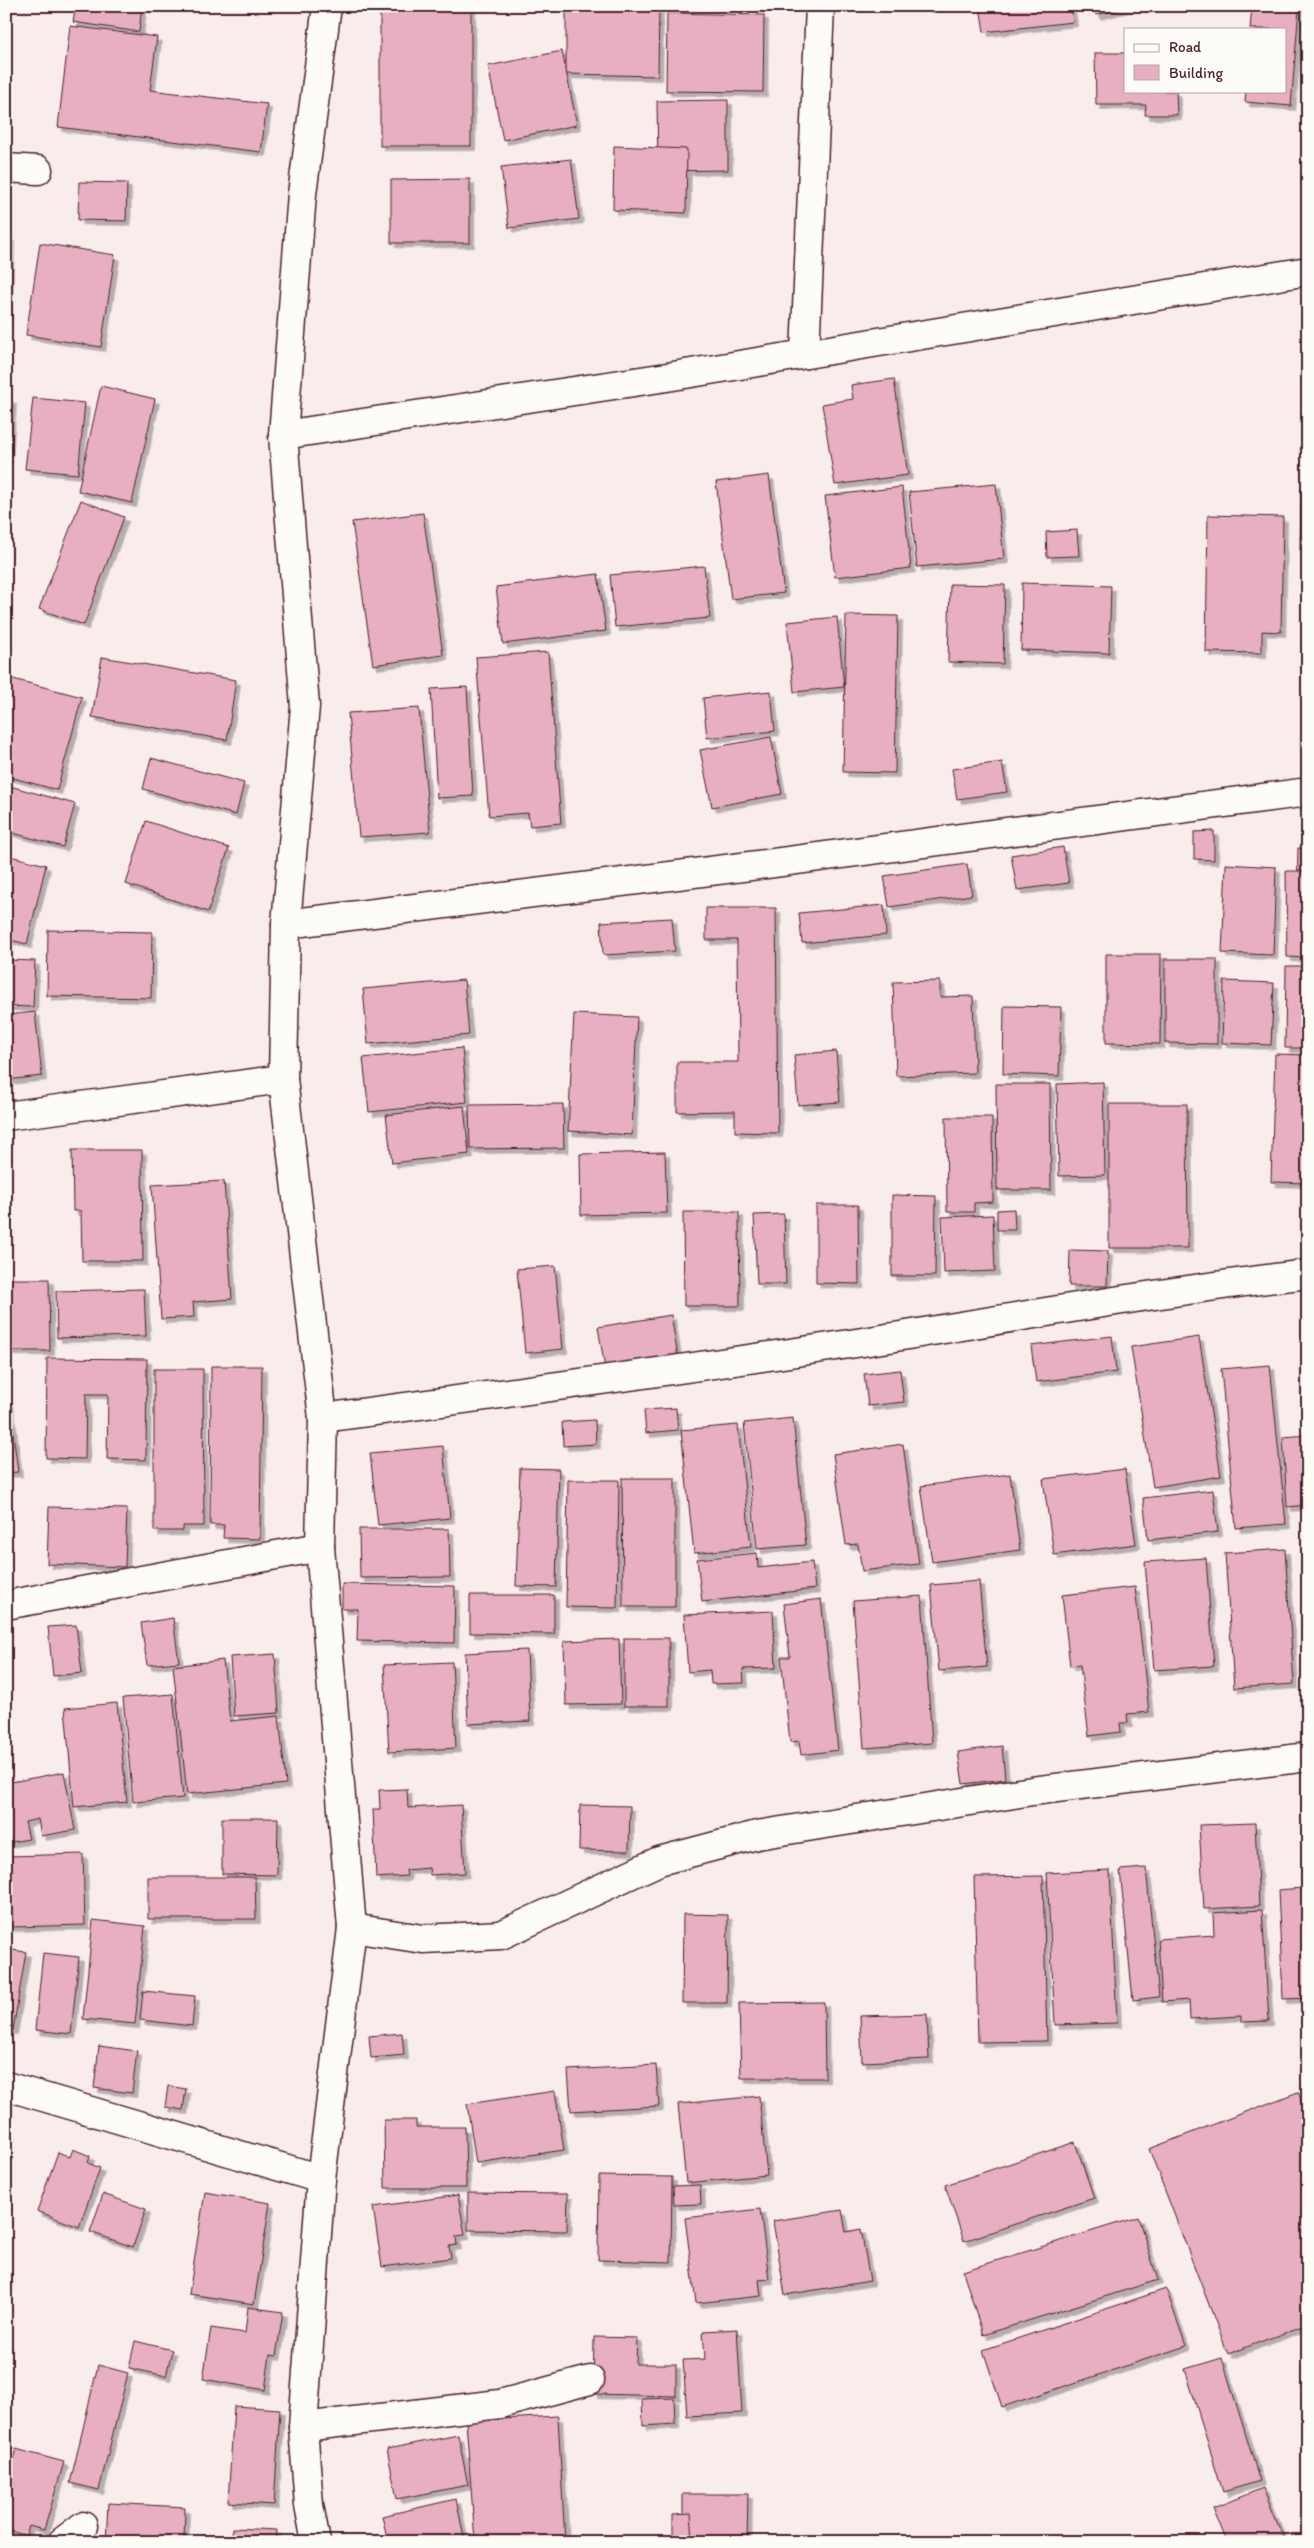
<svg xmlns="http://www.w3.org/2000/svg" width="1314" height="2548" font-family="Itim,sans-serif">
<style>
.building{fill:#e7afc1;stroke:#4a1f2b;filter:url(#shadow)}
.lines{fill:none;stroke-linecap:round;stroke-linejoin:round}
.street-casing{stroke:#4a1f2b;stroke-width:31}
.street{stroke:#fdfcf7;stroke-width:28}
</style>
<defs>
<filter id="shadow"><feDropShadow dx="4.5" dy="4.5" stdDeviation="0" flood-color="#0004"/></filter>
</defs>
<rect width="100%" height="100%" fill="#f9edec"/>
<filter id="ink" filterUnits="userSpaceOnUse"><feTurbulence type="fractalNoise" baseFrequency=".02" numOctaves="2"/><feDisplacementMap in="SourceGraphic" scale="10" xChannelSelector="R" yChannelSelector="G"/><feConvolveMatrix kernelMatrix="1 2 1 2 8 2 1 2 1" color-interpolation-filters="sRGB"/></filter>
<g filter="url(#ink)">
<g class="building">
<path d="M76 6H142L139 32 73 22Z"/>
<rect x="380" y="6" width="91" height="140"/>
<path d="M566 6H659L658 76 566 74Z"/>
<path d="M980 6H1071L1073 22 984 32Z"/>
<path d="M1094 6H1132L1096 15Z"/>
<path d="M1252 6 1299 8 1291 106 1245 102 1246 91H1285V29H1250Z"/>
<path d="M1306 6H1308V188H1307Z"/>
<path d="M667 13 764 15 763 92 666 91Z"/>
<path d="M70 26 157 37 150 90 267 104 261 152 58 127Z"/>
<path d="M562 51 577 125 503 140 488 66Z"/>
<path d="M1095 53H1125V91H1176L1177 115H1145L1146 105H1096Z"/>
<path d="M728 100V170L658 171 657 101Z"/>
<path d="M614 146 687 149 686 213 613 210Z"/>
<path d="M571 159 579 219 509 228 501 167Z"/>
<path d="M470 179V243H391V180Z"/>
<path d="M79 182 127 183 126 221 78 220Z"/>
<path d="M6 237H10L7 318H6Z"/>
<path d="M40 243 115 255 101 347 26 335Z"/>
<path d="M894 379 908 475 835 485 822 404 853 399 851 385Z"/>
<path d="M101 386 155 399 132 503 78 491Z"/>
<path d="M33 398 85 403 78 474 25 469Z"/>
<path d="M6 399H12L6 479Z"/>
<path d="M769 475 784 593 731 599 716 482Z"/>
<path d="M996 484 1004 559 917 567 909 492Z"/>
<path d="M902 487 911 568 835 577 825 496Z"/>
<path d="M1301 490H1308V551L1300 550Z"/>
<path d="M81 500 124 517 84 625 39 609Z"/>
<path d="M423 513 443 655 373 665 352 522Z"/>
<path d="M1208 515 1283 517 1281 632 1262 631V653L1206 652Z"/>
<path d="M1077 530 1079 556 1047 557 1046 532Z"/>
<path d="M704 566 710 618 615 627 610 575Z"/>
<path d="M598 574 606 631 503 644 496 587Z"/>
<path d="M1022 583 1111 586 1109 653 1021 650Z"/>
<path d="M950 584 1005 585 1003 664 948 662Z"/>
<path d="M846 615 898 616 895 773 843 772Z"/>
<path d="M837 617 844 687 794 692 787 622Z"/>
<path d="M548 652 561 823 530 826 528 813 489 816 476 657Z"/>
<path d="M102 657 236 680 227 740 92 717Z"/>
<path d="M13 679 82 697 57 790 6 776V704Z"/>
<path d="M467 687 473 796 437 798 431 689Z"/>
<path d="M771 691 775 731 707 738 703 698Z"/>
<path d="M419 708 430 832 359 837 348 713Z"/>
<path d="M771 737 782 794 712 807 700 750Z"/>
<path d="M151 758 244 783 236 815 143 789Z"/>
<path d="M1002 762 1007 792 957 799 952 769Z"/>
<path d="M6 785 75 804 63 847 6 831Z"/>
<path d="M146 821 229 848 208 912 126 884Z"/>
<path d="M1214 831V860L1194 859V832Z"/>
<path d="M1063 847 1069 883 1017 890 1011 855Z"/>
<path d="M1298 848H1308V955L1296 954Z"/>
<path d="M6 855 46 865 27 944 6 939Z"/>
<path d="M967 864 972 895 889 907 884 876Z"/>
<path d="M1226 864 1276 867 1273 955 1222 953Z"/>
<path d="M1286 871H1308V958L1287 957Z"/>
<path d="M884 905 886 935 802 943 799 913Z"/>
<path d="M706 908H776L778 1133 735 1132V1111L677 1112V1062H738L737 940H706Z"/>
<path d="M672 918 675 951 603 955 601 922Z"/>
<path d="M48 930 152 932 151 998 47 996Z"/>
<path d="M1106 954H1161L1160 1044 1106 1043Z"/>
<path d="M1165 959H1217V1044L1165 1043Z"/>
<path d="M7 960 35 961 33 1007 6 1006Z"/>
<path d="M1286 966H1308V1048H1285Z"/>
<path d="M464 980 469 1035 368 1044 363 989Z"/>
<path d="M940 981V997L973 996 975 1073 896 1076 893 982Z"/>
<path d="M1224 981 1274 983 1271 1045 1222 1043Z"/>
<path d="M1004 1006 1061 1007 1059 1076 1003 1074Z"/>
<path d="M35 1012 42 1076 6 1080V1015Z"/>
<path d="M574 1014 637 1017 632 1135 568 1131Z"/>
<path d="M462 1048 467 1102 369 1112 363 1058Z"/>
<path d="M836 1051 840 1102 798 1105 794 1055Z"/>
<path d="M1275 1054 1308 1055V1183L1271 1182Z"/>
<path d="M1103 1082 1105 1175 1059 1176 1057 1084Z"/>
<path d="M996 1084H1050L1051 1190H997Z"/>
<path d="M563 1104 564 1148 470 1149 469 1105Z"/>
<path d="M1109 1104H1187L1188 1248H1109Z"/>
<path d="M464 1106 469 1154 392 1163 386 1115Z"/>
<path d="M946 1117H992L993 1202 974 1203V1212H947Z"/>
<path d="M72 1150H142L143 1261H82L81 1211H73Z"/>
<path d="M665 1152 667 1213 581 1215 580 1154Z"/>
<path d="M224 1181 232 1299 193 1302 194 1317 161 1319 152 1185Z"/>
<path d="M892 1195 936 1196 935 1276H892Z"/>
<path d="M816 1205H858L859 1284 816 1283Z"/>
<path d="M1014 1209 1015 1230H997V1210Z"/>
<path d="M683 1212H739L740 1306H684Z"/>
<path d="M784 1214 786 1284H757L754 1215Z"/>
<path d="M993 1215 995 1271 944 1273 942 1217Z"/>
<path d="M1070 1250 1108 1251 1107 1286H1069Z"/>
<path d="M555 1266 563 1349 525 1353 517 1269Z"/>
<path d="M6 1279H49L50 1351H6Z"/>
<path d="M144 1289 146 1336 57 1338 56 1291Z"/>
<path d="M671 1315 678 1357 605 1368 598 1327Z"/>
<path d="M1112 1336 1116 1372 1036 1382 1031 1346Z"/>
<path d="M1199 1337 1221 1476 1153 1487 1131 1347Z"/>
<path d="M47 1358 147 1359 146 1460 107 1459 108 1394H86L85 1459 46 1458Z"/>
<path d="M1270 1365 1286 1524 1236 1528 1221 1369Z"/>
<path d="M211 1366H262L260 1539 223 1538 224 1525H210Z"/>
<path d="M154 1369H203L204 1526H183V1531H154Z"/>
<path d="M900 1370 904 1402 868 1406 864 1374Z"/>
<path d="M9 1402 18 1472 6 1473V1403Z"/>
<path d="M676 1408 678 1430 646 1433 644 1410Z"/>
<path d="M793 1418 806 1545 757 1549 744 1423Z"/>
<path d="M595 1420 596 1444 563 1446 562 1422Z"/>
<path d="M738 1425 751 1547 694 1553 681 1430Z"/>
<path d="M1308 1435V1505L1287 1507 1283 1437Z"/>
<path d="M903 1444 919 1564 862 1571 858 1544 846 1545 833 1454Z"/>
<path d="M443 1446 450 1518 378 1525 370 1453Z"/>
<path d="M520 1468 559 1469 556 1587 516 1586Z"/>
<path d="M1125 1469 1136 1544 1054 1555 1043 1479Z"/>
<path d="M1010 1474 1020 1550 932 1562 921 1486Z"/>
<path d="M622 1478H675V1607H623Z"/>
<path d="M568 1480H619L617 1608 566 1607Z"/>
<path d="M1213 1490 1218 1532 1148 1540 1143 1498Z"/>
<path d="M49 1507 127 1509 125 1567 47 1564Z"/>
<path d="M359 1529H449L450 1577 360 1578Z"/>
<path d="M1304 1547H1308V1602Z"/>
<path d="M1285 1549 1294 1684 1234 1688 1225 1553Z"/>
<path d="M757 1553 758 1568 812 1562 815 1589 702 1602 697 1559Z"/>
<path d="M1206 1558 1214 1666 1154 1670 1145 1562Z"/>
<path d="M979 1581 987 1667 939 1671 931 1585Z"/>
<path d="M342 1584 455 1586 454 1643 357 1641 358 1609H342Z"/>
<path d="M1135 1587 1149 1712 1127 1714 1128 1723H1120L1121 1732 1089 1736 1080 1665 1070 1666 1062 1595Z"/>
<path d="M470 1595H554V1634L470 1633Z"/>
<path d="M922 1596 932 1743 864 1748 853 1601Z"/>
<path d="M821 1599 838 1750 801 1755 799 1741 790 1742 781 1657H790L784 1604Z"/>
<path d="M773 1611 776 1668 743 1669 744 1683 711 1684 710 1670 688 1672 684 1615Z"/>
<path d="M173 1618 179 1662 147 1665 141 1623Z"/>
<path d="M76 1625 82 1673 53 1676 48 1627Z"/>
<rect x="624" y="1638" width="45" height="68"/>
<path d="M619 1639 621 1704 566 1705 564 1641Z"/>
<path d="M527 1650 530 1721 468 1724 465 1653Z"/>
<path d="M275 1654 279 1713 234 1716 230 1657Z"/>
<path d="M223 1660 230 1721 279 1716 286 1784 187 1794 173 1666Z"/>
<path d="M452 1662 456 1748 389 1752 384 1665Z"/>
<path d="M173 1694 183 1798 133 1802 123 1698Z"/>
<path d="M117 1703 127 1802 74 1807 65 1708Z"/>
<path d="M1002 1746 1005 1779 963 1784 958 1752Z"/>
<path d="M64 1772 75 1830 41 1836 38 1819 25 1822 29 1839 6 1843V1783Z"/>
<path d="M407 1789 408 1808 461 1805 465 1873 430 1875 429 1868 406 1870 407 1876 376 1878 373 1809H380L379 1790Z"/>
<path d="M580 1805 630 1806 629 1851 579 1850Z"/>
<path d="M222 1818H278L277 1875 222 1874Z"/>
<path d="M1255 1823 1259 1906 1204 1909 1199 1825Z"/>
<path d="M83 1854 85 1925 10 1927 8 1856Z"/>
<path d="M1146 1868 1159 1997 1133 2000 1120 1870Z"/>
<path d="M1110 1870 1117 2023 1055 2025 1047 1873Z"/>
<path d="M1301 1872H1308V1998L1283 1999 1278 1890 1302 1888Z"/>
<path d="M1043 1876 1047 2041 978 2042 974 1877Z"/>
<path d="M148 1877H255L256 1919H148Z"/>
<path d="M1262 1910 1269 2021 1241 2022V2016L1190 2019 1189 2000 1162 2002 1158 1939 1214 1935 1213 1913Z"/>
<path d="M683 1914 728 1915 727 2003H682Z"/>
<path d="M93 1920 145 1926 135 2024 83 2019Z"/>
<path d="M6 1949 26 1952 13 2030 6 2029Z"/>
<path d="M43 1953 79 1957 71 2034 35 2030Z"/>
<path d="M143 1991 195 1996 192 2026 140 2020Z"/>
<path d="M824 2002 825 2078H741L739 2003Z"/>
<path d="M927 2014 929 2059 862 2062 860 2016Z"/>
<path d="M402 2033 404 2055 371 2058 369 2036Z"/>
<path d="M99 2046 137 2051 132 2093 94 2088Z"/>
<path d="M656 2065 659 2106 571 2111 568 2070Z"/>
<path d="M168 2086 186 2089 183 2110 165 2107Z"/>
<path d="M555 2091 564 2150 476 2163 467 2104Z"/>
<path d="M1298 2092 1308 2118V2324L1228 2354 1149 2149Z"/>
<path d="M759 2096 767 2175 686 2183 678 2104Z"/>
<path d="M384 2120H416V2127H465L466 2188H385Z"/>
<path d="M1075 2142 1094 2198 964 2241 945 2185Z"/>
<path d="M73 2149 90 2156 88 2163 100 2168 79 2227 37 2211 58 2152 70 2157Z"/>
<path d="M599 2176 672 2177 671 2262 598 2260Z"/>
<path d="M700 2185 701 2204 674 2205 673 2186Z"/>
<path d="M205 2192 270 2203 254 2304 189 2294Z"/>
<path d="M468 2193 568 2194 567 2231 468 2230Z"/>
<path d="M103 2194 146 2209 133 2247 90 2232Z"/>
<path d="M458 2195 465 2235 456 2236 457 2245 449 2246 451 2258 382 2267 373 2207Z"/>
<path d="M760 2209 769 2279 759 2280 761 2296 696 2303 685 2218Z"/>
<path d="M842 2210 846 2232 861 2229 870 2281 785 2295 773 2221Z"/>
<path d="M1138 2217 1158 2280 983 2335 963 2271Z"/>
<path d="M1166 2289 1186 2346 1002 2407 983 2350Z"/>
<path d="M248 2307 283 2312 276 2356 270 2355 265 2390 203 2379 211 2328 245 2333Z"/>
<path d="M737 2329 742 2413 687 2416 683 2360 705 2359 703 2331Z"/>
<path d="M594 2337 637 2338 636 2364H676V2396L593 2394Z"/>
<path d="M135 2341 172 2350 166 2376 129 2368Z"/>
<path d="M1222 2358 1260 2481 1223 2492 1185 2369Z"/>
<path d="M98 2365 128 2373 99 2490 70 2483Z"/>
<path d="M674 2398 675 2424 643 2426 642 2399Z"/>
<path d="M234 2406 280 2409 274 2505 228 2502Z"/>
<path d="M558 2416 565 2542H475L466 2421Z"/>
<path d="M458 2435 468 2485 397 2499 387 2449Z"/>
<path d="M6 2449 12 2451 6 2470Z"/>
<path d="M16 2449 64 2462 44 2530 29 2526 26 2536 6 2529 9 2520 6 2519V2484Z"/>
<path d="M1263 2488 1283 2538 1275 2542H1227L1213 2508Z"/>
<path d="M683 2494H748L747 2542H683Z"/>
<path d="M456 2499 465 2542H388L382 2516Z"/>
<path d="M108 2503 185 2507 184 2542H106Z"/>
<path d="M691 2514 693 2538H673V2515Z"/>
<path d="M232 2528 277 2530 276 2542H231Z"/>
</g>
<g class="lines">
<defs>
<g id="street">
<path d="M6 168 38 170"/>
<path d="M805 354 820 6"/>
<path d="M283 435 667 377 1308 271"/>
<path d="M286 924 766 864 1308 792"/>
<path d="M6 1116 283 1079"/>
<path d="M323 1418C509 1393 696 1368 882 1339 1024 1316 1165 1291 1308 1274"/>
<path d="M6 1605 320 1547"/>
<path d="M352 1928 423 1939 501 1935 659 1861 757 1835 1032 1791 1308 1757"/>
<path d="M6 2086 321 2179"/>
<path d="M303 2427 500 2404 590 2380"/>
<path d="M62 2542 83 2526"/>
<path d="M316 2542 309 2505 303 2427 321 2179 352 1928 320 1547 323 1418 283 1079 286 924 305 706 283 435 302 194 327 6"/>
</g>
</defs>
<use href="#street" class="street-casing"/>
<use href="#street" class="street"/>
</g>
</g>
<rect width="1314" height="2548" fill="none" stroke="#fdfcf7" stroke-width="25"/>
<rect x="12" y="12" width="1289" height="2523" fill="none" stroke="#4a1f2b" stroke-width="2" filter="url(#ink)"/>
<rect x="1124" y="28" width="162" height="65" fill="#fdfcf7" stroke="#b5a4a5"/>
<rect x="1134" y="44" width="25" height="8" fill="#fdfcf7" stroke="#b5a4a5"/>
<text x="1169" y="52" font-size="15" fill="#4a1f2b">Road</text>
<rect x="1134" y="65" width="25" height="15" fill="#e7afc1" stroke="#b5a4a5"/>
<text x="1169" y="78" font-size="15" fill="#4a1f2b">Building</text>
</svg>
